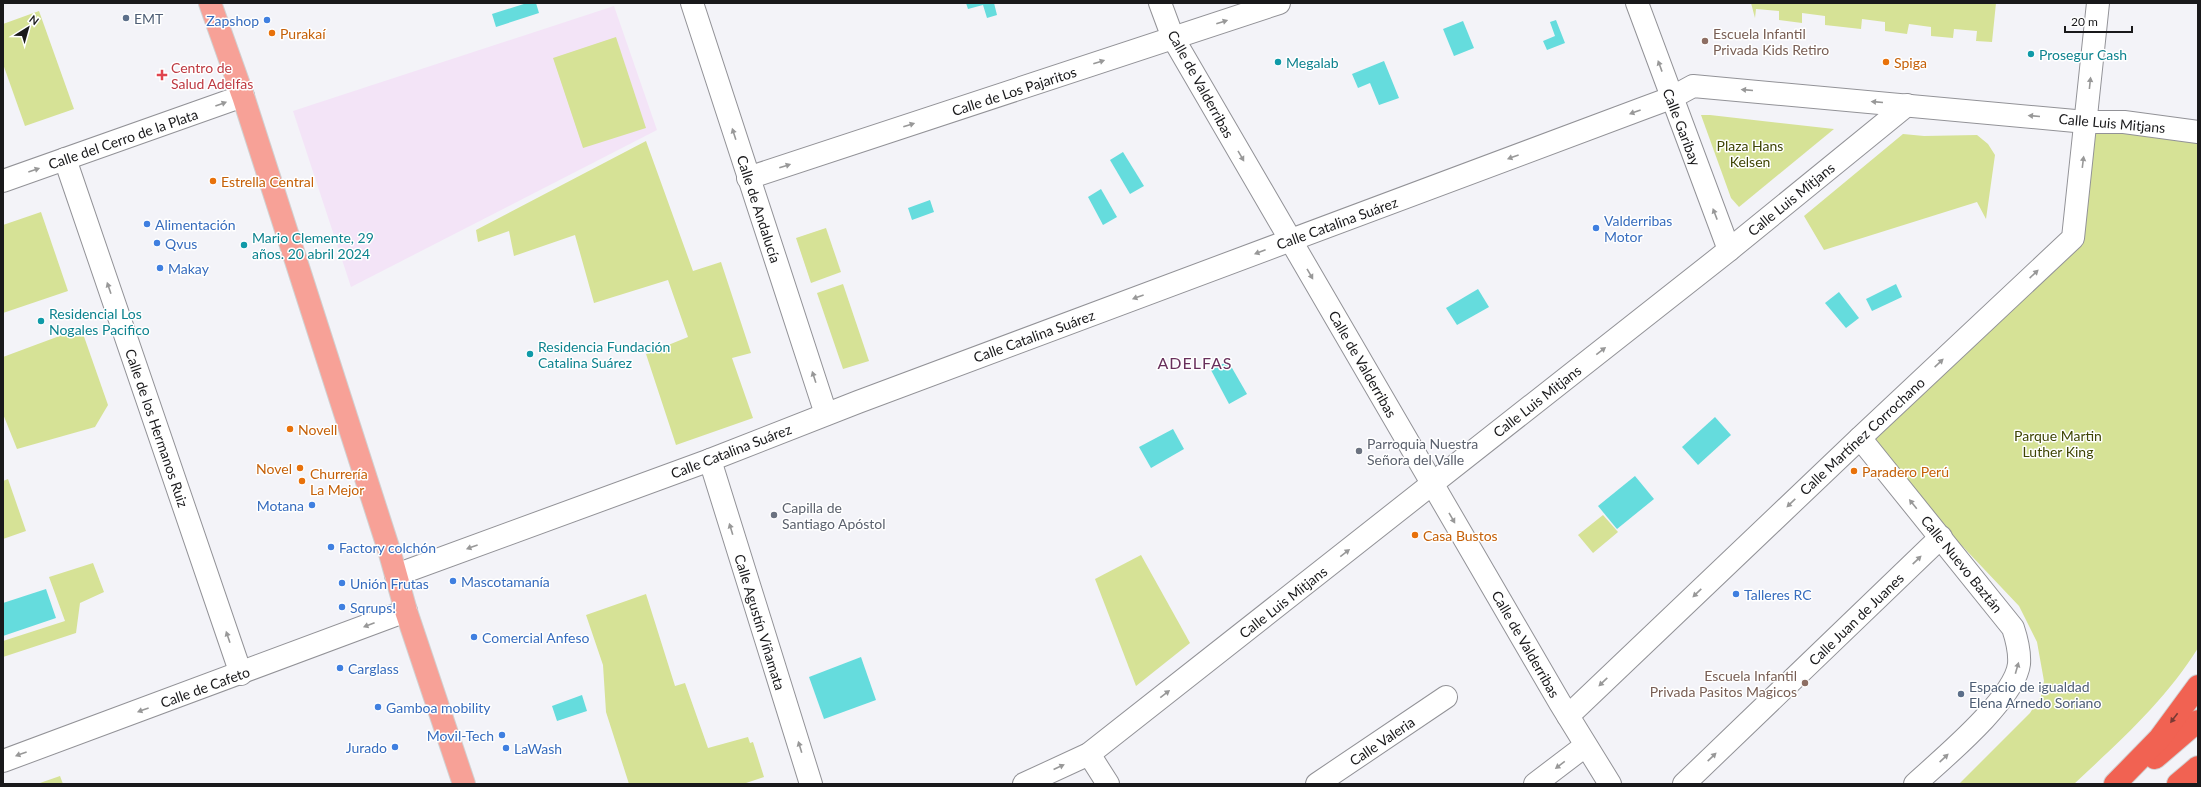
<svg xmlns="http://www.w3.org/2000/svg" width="2201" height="787" font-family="Lato,sans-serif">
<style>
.education{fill:#f3e4f7}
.green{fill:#d6e296}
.water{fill:#65dcdd}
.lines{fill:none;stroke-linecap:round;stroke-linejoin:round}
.minor-casing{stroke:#929297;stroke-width:24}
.major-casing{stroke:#d1d1d1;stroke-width:24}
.highway-casing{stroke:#d1d1d1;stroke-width:24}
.minor{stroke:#fff;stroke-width:22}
.major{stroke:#f7a197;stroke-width:22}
.highway{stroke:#f16252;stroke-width:22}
.oneway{fill:#989898}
.oneway2{fill:#7a3a34}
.service-dot{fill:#5c6f8a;stroke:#fff;stroke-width:1.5}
.shop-dot{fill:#3f7fe0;stroke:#fff;stroke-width:1.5}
.food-dot{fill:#e8710a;stroke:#fff;stroke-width:1.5}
.education-dot{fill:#8d6e63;stroke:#fff;stroke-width:1.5}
.culture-dot{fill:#0f9aa8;stroke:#fff;stroke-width:1.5}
.health-dot{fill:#e0444e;stroke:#fff;stroke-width:1.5}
.worship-dot{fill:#6b7280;stroke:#fff;stroke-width:1.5}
.labels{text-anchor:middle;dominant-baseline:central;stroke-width:3;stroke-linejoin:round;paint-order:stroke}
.service-label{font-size:14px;fill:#4e5e75;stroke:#fff;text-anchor:start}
.shop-label{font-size:14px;fill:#366cbe;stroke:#fff;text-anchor:start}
.food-label{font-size:14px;fill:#c56008;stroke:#fff;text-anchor:start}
.education-label{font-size:14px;fill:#785e54;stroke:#fff;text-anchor:start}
.culture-label{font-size:14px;fill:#0d838f;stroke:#fff;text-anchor:start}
.health-label{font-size:14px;fill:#be3a42;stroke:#fff;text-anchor:start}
.street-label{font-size:14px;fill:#19191b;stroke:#fff}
.park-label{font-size:14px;fill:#3e4403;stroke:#fff}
.worship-label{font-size:14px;fill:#5b616d;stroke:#fff;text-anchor:start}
.quarter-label{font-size:16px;letter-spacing:1px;fill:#682f5b;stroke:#fff}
</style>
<rect width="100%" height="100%" fill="#f3f3f8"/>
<path class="education" d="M614 6 657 130 351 287 293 111Z"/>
<g class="green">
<path d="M1751 3H1996L1992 42 1976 41 1977 31 1954 29 1953 38 1931 36V27L1909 24 1907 34 1885 31V22L1862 19 1861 29 1825 25V16L1802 13V23L1779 20V11L1756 9 1755 18Z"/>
<path d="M39 11 74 109 25 126 3 64V24Z"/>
<path d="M616 37 646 128 583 148 553 58Z"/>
<path d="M1701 115H1710L1834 129 1739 207 1731 198Z"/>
<path d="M2086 131 2198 132V648C2165 701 2119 742 2074 784H1959L2030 713 2041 696 2044 681 2037 642 2019 606 1860 438 2073 238Z"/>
<path d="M1903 134 1924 136 1977 135 1988 144 1995 155 1986 219 1977 202 1824 250 1804 216Z"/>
<path d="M646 141 693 271 721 262 751 353 732 358 753 418 676 445 646 354 688 337 668 280 594 303 575 235 514 256 509 231 478 242 476 230Z"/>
<path d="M41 212 68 291 3 313V225Z"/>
<path d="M826 228 841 272 811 283 796 238Z"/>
<path d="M843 284 869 361 843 369 817 293Z"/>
<path d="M81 328 108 405 95 427 17 449 3 414V357Z"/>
<path d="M8 479 26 531 3 539V481Z"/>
<path d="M1603 515 1618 532 1593 553 1578 535Z"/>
<path d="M1141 555 1190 643 1136 686 1095 579Z"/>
<path d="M93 563 104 592 80 603 76 633 3 657V641L65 621 49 577Z"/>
<path d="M646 594 675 686 685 683 708 748 748 737 750 743 753 742 764 777 743 784H629L606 712 603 665 586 615Z"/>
<path d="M60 776 63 784H37Z"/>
</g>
<g class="water">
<path d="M527 3H536L539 13 496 27 492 14Z"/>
<path d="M966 3H994L997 15 987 18 983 5 968 9Z"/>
<path d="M1556 20 1565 43 1547 50 1543 41 1555 36 1550 22Z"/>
<path d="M1463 21 1474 48 1454 56 1443 29Z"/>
<path d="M1384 61 1399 98 1379 105 1370 83 1358 88 1352 74Z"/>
<path d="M1123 152 1144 186 1130 194 1110 160Z"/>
<path d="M1101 189 1117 217 1103 225 1088 197Z"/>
<path d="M930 200 934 212 912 220 908 208Z"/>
<path d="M1896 284 1902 297 1872 311 1866 299Z"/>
<path d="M1478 289 1489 307 1457 325 1446 308Z"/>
<path d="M1839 292 1859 318 1846 328 1825 303Z"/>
<path d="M1228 361 1247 394 1229 404 1211 370Z"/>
<path d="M1715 417 1731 435 1698 465 1682 447Z"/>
<path d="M1173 429 1184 449 1151 468 1139 447Z"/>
<path d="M1635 476 1654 499 1617 529 1598 506Z"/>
<path d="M46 589 56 618 3 636V603Z"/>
<path d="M861 657 876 700 824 719 809 677Z"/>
<path d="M582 695 587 711 557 721 552 706Z"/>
</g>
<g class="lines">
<defs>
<g id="minor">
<path d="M692 3 826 414"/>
<path d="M1160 3 1173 38 1560 703 1610 784"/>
<path d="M1637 3 1729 250"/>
<path d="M65 159 241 674"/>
<path d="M748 178 1279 3"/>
<path d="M3 181 243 96"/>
<path d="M1860 438 2013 628C2017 640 2020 651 2019 664 2015 699 1941 760 1915 784"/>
<path d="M710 460 811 784"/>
<path d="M396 575 710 460 858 402 1644 108 1671 98 1693 86 2086 122H2124L2198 132"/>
<path d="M1568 716 1860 438 2073 238 2098 3"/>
<path d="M1089 754 1108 784"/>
<path d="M3 761 406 611"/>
<path d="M1024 784 1089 754 1729 250 1907 105"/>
<path d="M1317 784 1446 697"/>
<path d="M1535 784 1585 746"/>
<path d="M1684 784 1941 537"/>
</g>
<path id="major" d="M210 3 243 96 389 550 406 611 464 784"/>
<g id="highway">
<path d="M2155 758 2198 721"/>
<path d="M2115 784 2159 739 2198 686"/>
<path d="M2178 784 2198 767"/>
</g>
</defs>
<use href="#minor" class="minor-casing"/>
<use href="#major" class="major-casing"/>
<use href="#highway" class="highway-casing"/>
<use href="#minor" class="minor"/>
<use href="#major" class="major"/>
<use href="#highway" class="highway"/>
</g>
<defs><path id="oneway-solid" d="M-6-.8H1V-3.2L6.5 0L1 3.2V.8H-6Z"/></defs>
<g class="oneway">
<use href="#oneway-solid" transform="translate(1222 22) rotate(-18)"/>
<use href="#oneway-solid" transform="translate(1099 62) rotate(-18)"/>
<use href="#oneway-solid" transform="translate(1660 66) rotate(-110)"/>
<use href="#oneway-solid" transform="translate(2090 83) rotate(-84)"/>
<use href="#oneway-solid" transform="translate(1747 90) rotate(-175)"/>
<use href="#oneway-solid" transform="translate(1877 102) rotate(-175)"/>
<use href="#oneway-solid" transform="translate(221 104) rotate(-20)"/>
<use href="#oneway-solid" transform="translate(1635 112) rotate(160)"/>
<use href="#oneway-solid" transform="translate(2034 116) rotate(-175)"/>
<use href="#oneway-solid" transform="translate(909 125) rotate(-18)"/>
<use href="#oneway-solid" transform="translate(734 134) rotate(-108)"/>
<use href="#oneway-solid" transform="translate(1241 156) rotate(60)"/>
<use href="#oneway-solid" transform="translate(1513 157) rotate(160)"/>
<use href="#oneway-solid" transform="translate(2083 162) rotate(-83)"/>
<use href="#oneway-solid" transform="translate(785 166) rotate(-18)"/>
<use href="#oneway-solid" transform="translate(34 170) rotate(-19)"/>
<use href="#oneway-solid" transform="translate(1715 214) rotate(-111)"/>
<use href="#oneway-solid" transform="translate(1260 252) rotate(159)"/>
<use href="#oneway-solid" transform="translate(1310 274) rotate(60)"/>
<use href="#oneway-solid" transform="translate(2034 274) rotate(-43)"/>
<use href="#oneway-solid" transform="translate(109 288) rotate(-109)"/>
<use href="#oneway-solid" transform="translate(1138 297) rotate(160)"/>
<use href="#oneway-solid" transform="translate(1601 351) rotate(-38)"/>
<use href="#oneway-solid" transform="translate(1939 363) rotate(-43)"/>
<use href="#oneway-solid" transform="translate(814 377) rotate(-108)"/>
<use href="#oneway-solid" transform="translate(1791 503) rotate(136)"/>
<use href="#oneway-solid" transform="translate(1913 504) rotate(-129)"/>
<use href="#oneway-solid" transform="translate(1452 518) rotate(60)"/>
<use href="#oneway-solid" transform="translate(731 529) rotate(-107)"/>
<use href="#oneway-solid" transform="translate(472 547) rotate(160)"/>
<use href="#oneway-solid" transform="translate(1345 553) rotate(-38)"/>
<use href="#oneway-solid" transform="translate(1917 560) rotate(-44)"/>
<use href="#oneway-solid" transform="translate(1697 593) rotate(136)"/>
<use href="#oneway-solid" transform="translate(369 625) rotate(159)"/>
<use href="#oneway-solid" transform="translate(228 637) rotate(-109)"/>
<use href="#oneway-solid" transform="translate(2017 668) rotate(-74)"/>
<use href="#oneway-solid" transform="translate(1603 682) rotate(136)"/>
<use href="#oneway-solid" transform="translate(1165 694) rotate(-38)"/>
<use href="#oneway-solid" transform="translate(143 710) rotate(160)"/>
<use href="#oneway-solid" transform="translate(800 747) rotate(-107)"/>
<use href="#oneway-solid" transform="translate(21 754) rotate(160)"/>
<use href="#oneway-solid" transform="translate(1712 757) rotate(-44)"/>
<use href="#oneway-solid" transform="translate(1944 758) rotate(-43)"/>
<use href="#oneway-solid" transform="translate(1560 765) rotate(143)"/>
<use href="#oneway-solid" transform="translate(1059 767) rotate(-25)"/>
</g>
<use class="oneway2" href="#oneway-solid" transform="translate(2174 718) rotate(127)"/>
<g class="service-dot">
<circle cx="126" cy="18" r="4"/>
<circle cx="1961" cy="694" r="4"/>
</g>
<g class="shop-dot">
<circle cx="267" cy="20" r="4"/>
<circle cx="147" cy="224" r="4"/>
<circle cx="1596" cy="228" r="4"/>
<circle cx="157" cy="243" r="4"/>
<circle cx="160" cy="268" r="4"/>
<circle cx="312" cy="505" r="4"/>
<circle cx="331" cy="547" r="4"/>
<circle cx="453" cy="581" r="4"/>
<circle cx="342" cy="583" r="4"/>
<circle cx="1736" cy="594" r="4"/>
<circle cx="342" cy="607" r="4"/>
<circle cx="474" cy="637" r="4"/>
<circle cx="340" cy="668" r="4"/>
<circle cx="378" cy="707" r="4"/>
<circle cx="502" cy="735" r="4"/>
<circle cx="395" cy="747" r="4"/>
<circle cx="506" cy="748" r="4"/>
</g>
<g class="food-dot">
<circle cx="272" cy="33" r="4"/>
<circle cx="1886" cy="62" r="4"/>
<circle cx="213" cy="181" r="4"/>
<circle cx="290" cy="429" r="4"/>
<circle cx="300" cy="468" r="4"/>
<circle cx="1854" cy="471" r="4"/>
<circle cx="302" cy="481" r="4"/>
<circle cx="1415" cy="535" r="4"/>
</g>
<g class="education-dot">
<circle cx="1705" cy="41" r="4"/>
<circle cx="1805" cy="683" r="4"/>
</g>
<g class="culture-dot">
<circle cx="2031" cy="54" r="4"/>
<circle cx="1278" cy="62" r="4"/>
<circle cx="244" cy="245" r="4"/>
<circle cx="41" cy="321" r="4"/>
<circle cx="530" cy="354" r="4"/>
</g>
<path class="health-dot" d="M160 69h4v4h4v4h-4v4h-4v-4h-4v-4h4z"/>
<g class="worship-dot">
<circle cx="1359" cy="451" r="4"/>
<circle cx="774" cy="515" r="4"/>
</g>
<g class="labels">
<g class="service-label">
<text x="134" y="18">EMT</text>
<text x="1969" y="686">Espacio de igualdad<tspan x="1969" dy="16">Elena Arnedo Soriano</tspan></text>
</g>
<g class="shop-label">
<text x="259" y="20" text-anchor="end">Zapshop</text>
<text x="1604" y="220">Valderribas<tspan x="1604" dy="16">Motor</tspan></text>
<text x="155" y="224">Alimentación</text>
<text x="165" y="243">Qvus</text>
<text x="168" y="268">Makay</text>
<text x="304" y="505" text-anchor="end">Motana</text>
<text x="339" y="547">Factory colchón</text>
<text x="461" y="581">Mascotamanía</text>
<text x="350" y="583">Unión Frutas</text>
<text x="1744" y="594">Talleres RC</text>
<text x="350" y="607">Sqrups!</text>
<text x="482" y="637">Comercial Anfeso</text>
<text x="348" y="668">Carglass</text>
<text x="386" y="707">Gamboa mobility</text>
<text x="494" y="735" text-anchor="end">Movil-Tech</text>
<text x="387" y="747" text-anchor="end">Jurado</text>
<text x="514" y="748">LaWash</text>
</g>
<g class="food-label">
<text x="280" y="33">Purakaí</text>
<text x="1894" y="62">Spiga</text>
<text x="221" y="181">Estrella Central</text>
<text x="298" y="429">Novell</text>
<text x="292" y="468" text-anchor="end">Novel</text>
<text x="1862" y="471">Paradero Perú</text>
<text x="310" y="473">Churrería<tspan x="310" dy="16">La Mejor</tspan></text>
<text x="1423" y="535">Casa Bustos</text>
</g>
<g class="education-label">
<text x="1713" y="33">Escuela Infantil<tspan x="1713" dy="16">Privada Kids Retiro</tspan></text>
<text x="1797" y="675" text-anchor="end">Escuela Infantil<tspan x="1797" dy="16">Privada Pasitos Magicos</tspan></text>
</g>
<g class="culture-label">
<text x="2039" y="54">Prosegur Cash</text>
<text x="1286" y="62">Megalab</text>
<text x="252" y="237">Mario Clemente, 29<tspan x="252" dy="16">años. 20 abril 2024</tspan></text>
<text x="49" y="313">Residencial Los<tspan x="49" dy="16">Nogales Pacifico</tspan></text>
<text x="538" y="346">Residencia Fundación<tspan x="538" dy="16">Catalina Suárez</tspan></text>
</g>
<g class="health-label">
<text x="171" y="67">Centro de<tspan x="171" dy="16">Salud Adelfas</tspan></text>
</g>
<g class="street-label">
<text transform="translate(1201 84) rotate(61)">Calle de Valderribas</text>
<text transform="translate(1014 91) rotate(-18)">Calle de Los Pajaritos</text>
<text transform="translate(2112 123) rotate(5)">Calle Luis Mitjans</text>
<text transform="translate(1682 127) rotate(69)">Calle Garibay</text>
<text transform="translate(123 139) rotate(-19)">Calle del Cerro de la Plata</text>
<text transform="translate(1791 199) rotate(-39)">Calle Luis Mitjans</text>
<text transform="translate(759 209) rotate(72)">Calle de Andalucía</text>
<text transform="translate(1337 223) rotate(-20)">Calle Catalina Suárez</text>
<text transform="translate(1034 336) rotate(-20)">Calle Catalina Suárez</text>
<text transform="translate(1363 364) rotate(60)">Calle de Valderribas</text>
<text transform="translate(1537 401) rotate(-38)">Calle Luis Mitjans</text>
<text transform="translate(157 428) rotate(71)">Calle de los Hermanos Ruiz</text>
<text transform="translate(1862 436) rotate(-43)">Calle Martínez Corrochano</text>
<text transform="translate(731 451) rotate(-21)">Calle Catalina Suárez</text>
<text transform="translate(1962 564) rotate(51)">Calle Nuevo Baztán</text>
<text transform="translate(1283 602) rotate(-38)">Calle Luis Mitjans</text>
<text transform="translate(1856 619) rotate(-44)">Calle Juan de Juanes</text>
<text transform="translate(760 622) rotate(73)">Calle Agustín Viñamata</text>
<text transform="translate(1526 644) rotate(60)">Calle de Valderribas</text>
<text transform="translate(205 687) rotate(-20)">Calle de Cafeto</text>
<text transform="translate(1382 741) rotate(-34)">Calle Valeria</text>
</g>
<g class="park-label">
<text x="1750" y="145">Plaza Hans<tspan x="1750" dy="16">Kelsen</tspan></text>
<text x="2058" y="435">Parque Martin<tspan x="2058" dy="16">Luther King</tspan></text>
</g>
<g class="worship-label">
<text x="1367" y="443">Parroquia Nuestra<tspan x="1367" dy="16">Señora del Valle</tspan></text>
<text x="782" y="507">Capilla de<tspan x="782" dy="16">Santiago Apóstol</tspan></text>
</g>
<g class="quarter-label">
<text x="1195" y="362">ADELFAS</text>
</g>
</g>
<rect width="2201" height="787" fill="none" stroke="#19191b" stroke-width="8"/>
<g transform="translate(28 28) rotate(37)" stroke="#ffffff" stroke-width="3" paint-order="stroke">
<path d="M0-3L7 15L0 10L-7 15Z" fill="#19191b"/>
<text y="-6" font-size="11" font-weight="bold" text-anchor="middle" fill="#19191b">N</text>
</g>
<path d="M2065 26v6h67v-6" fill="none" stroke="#19191b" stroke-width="2"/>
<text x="2071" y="26" font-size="12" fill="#19191b" stroke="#ffffff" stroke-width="3" paint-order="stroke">20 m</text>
</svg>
